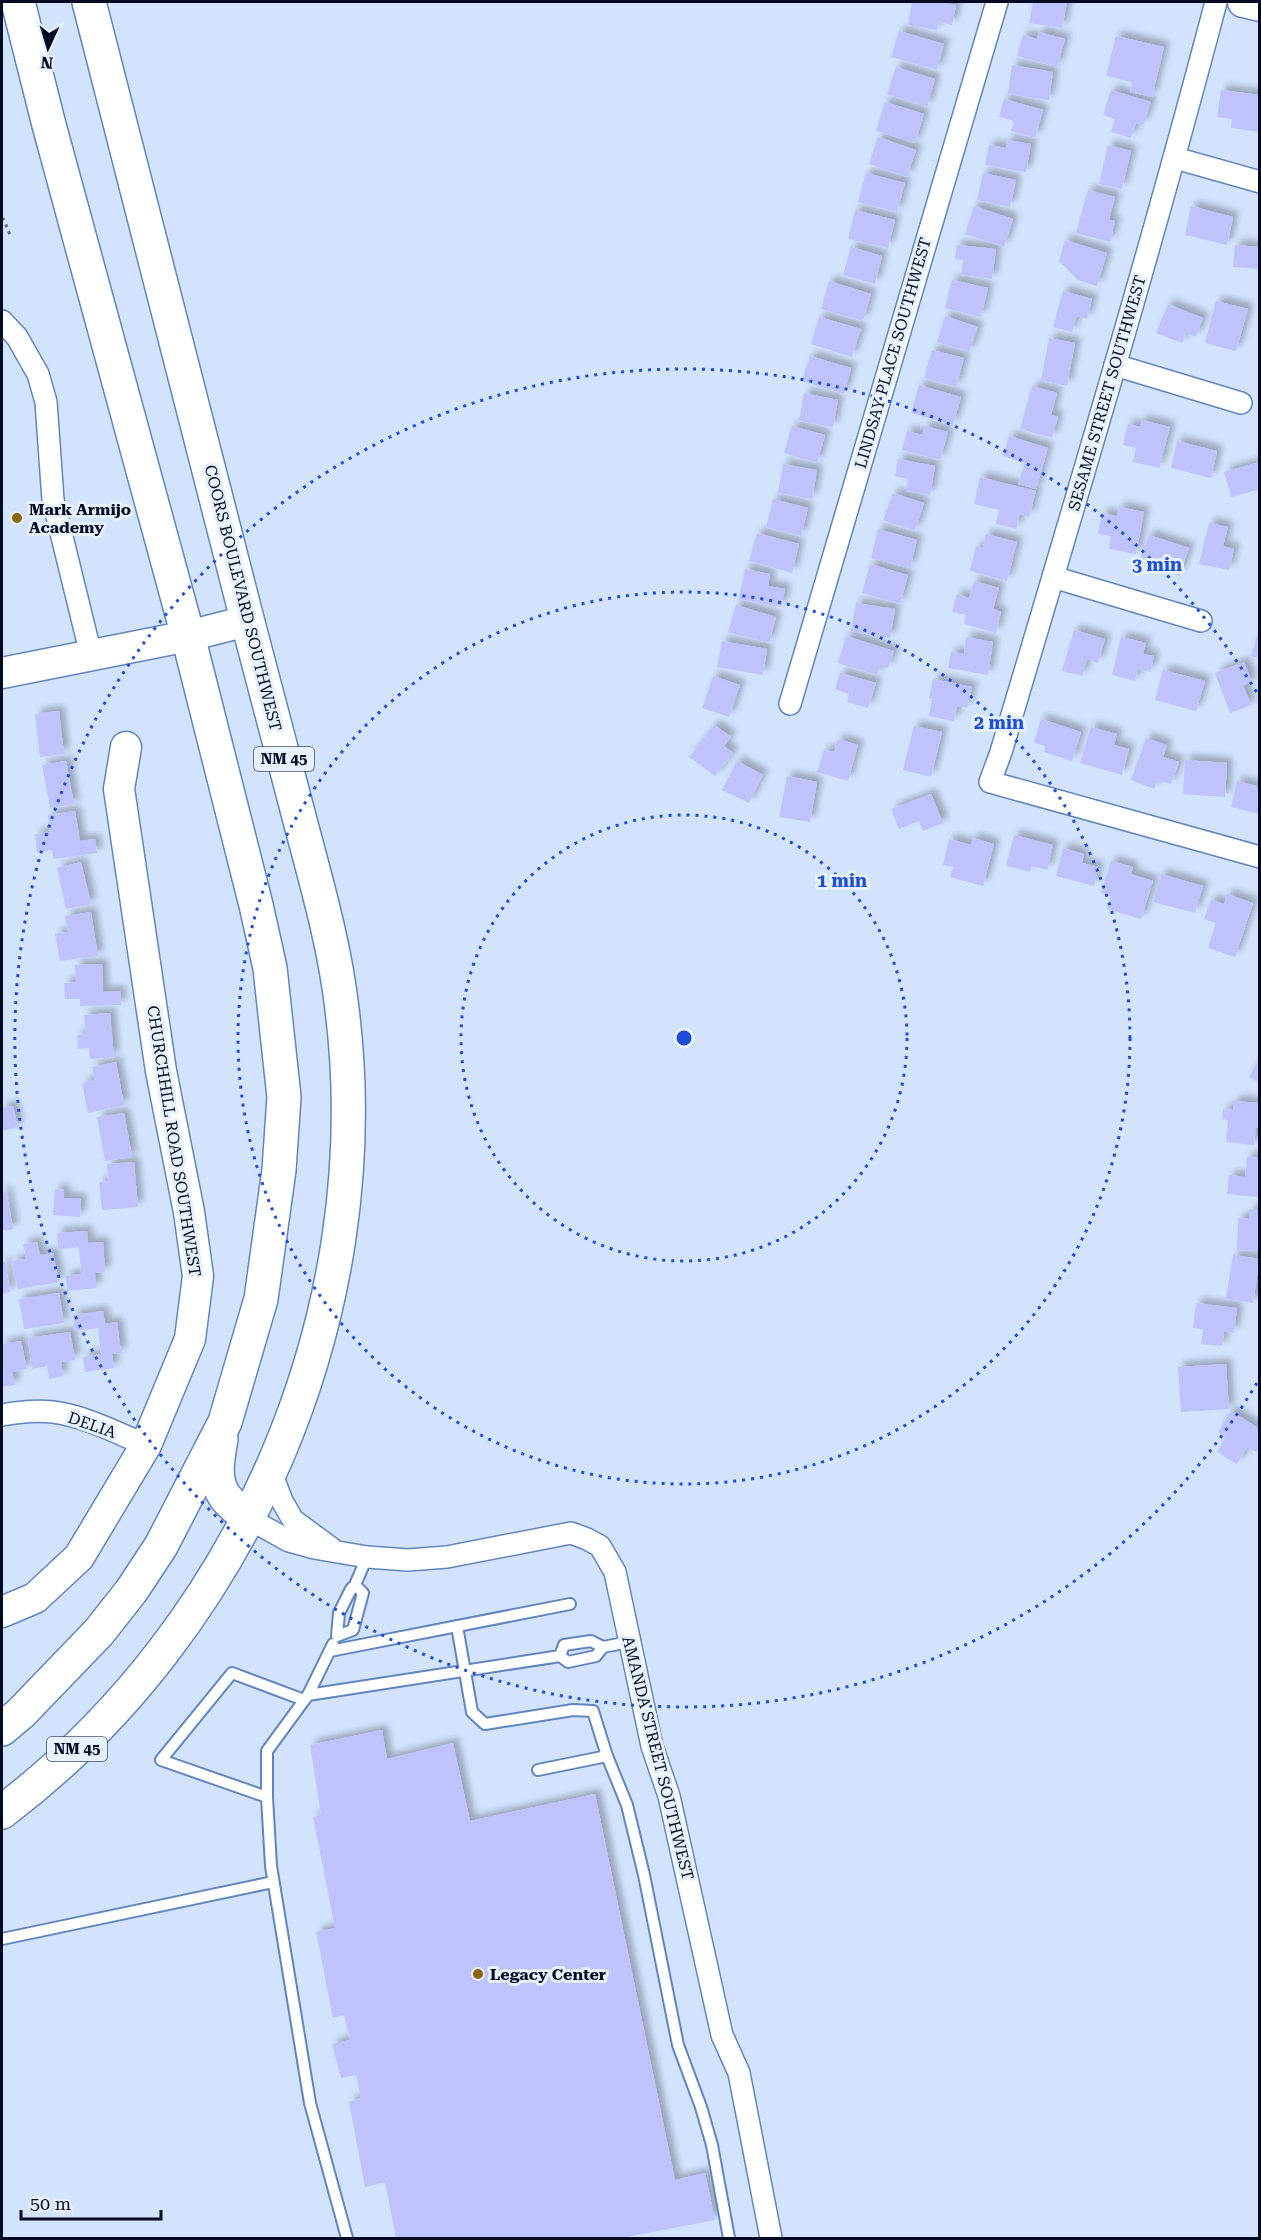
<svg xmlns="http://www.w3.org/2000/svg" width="1261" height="2240" font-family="'Roboto Serif',serif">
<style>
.building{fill:#bec3fd;filter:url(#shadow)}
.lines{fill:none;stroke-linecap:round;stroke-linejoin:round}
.lane-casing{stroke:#6185c1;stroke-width:14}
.street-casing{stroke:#6185c1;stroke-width:24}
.secondary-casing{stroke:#6185c1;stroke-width:33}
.primary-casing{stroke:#6185c1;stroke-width:36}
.path{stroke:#606c85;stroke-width:3;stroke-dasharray:3 4.5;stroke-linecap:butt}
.lane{stroke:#fff;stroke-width:10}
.street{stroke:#fff;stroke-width:21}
.secondary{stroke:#fff;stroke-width:30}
.primary{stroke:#fff;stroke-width:33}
.ring{fill:none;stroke:#1d4ed8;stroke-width:3;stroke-dasharray:3 6}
.poi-dot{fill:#8d6509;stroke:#e7f0fd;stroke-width:2}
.labels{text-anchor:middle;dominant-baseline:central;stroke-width:6;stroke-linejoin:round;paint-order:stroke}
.shield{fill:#e7f0fd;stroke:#475063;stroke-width:1.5}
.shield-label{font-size:15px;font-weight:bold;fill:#020b21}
.street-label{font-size:16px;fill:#020b21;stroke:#e7f0fd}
.poi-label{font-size:16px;font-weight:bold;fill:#020b21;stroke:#e7f0fd;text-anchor:start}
.centre{fill:#1d4ed8;stroke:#e7f0fd;stroke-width:3}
.ring-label{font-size:18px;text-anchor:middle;font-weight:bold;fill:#1d4ed8;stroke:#e7f0fd;stroke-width:6;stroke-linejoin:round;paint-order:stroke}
</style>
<defs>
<filter id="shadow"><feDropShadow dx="5.5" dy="-5.5" stdDeviation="3" flood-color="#0004"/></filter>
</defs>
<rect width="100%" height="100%" fill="#d3e3fe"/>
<g class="building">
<path d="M912 2H938L956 5 952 25 939 22 937 30 908 25Z"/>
<path d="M1033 2H1067L1062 28 1029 23Z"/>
<path d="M899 31 944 44 937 70 891 57Z"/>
<path d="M1039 32 1065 39 1057 67 1017 56 1023 35 1037 39Z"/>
<path d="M1116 36 1164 47 1152 97 1130 92 1132 82 1106 76Z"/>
<path d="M1012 65 1053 72 1049 100 1008 94Z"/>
<path d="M896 67 935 79 927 107 887 94Z"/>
<path d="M1111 90 1151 102 1143 125 1136 123 1131 138 1111 132 1115 119 1103 115Z"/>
<path d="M1221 90 1260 95V132L1231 128 1232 119 1217 117Z"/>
<path d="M1004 99 1043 110 1035 138 1011 131 1014 121 999 117Z"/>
<path d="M885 102 924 114 915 143 876 131Z"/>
<path d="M878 137 916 150 907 177 869 164Z"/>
<path d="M1007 140 1031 144 1026 172 985 165 989 145 1006 148Z"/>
<path d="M1108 145 1131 151 1122 189 1099 184Z"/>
<path d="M866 173 905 183 897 212 858 202Z"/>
<path d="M983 173 1016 180 1010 207 977 200Z"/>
<path d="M1088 190 1115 197 1109 220 1115 221 1110 242 1076 233Z"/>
<path d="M974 206 1013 219 1004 247 965 234Z"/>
<path d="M1191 206 1233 217 1227 245 1185 235Z"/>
<path d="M855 210 895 220 888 248 848 239Z"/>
<path d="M1065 240 1107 253 1097 286 1078 280 1059 261Z"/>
<path d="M957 245 996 249 992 279 961 275 963 260 955 259Z"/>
<path d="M1235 245 1260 247V269L1233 267Z"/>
<path d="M851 247 882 256 875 284 843 275Z"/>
<path d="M952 280 988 288 981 317 945 308Z"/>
<path d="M829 281 871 294 863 321 821 309Z"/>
<path d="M1063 291 1092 299 1087 319 1077 316 1072 332 1053 327Z"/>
<path d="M1216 301 1248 309 1236 351 1205 343Z"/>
<path d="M1168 304 1203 318 1196 337 1186 333 1182 343 1156 333Z"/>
<path d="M945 316 978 327 969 352 937 342Z"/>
<path d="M819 317 861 329 852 357 811 344Z"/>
<path d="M1049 338 1075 343 1067 386 1041 380Z"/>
<path d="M932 350 964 358 956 387 924 378Z"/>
<path d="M810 356 851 368 844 394 802 381Z"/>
<path d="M919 385 961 397 953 425 911 413Z"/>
<path d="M1032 386 1057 393 1051 415 1058 417 1052 438 1020 429Z"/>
<path d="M804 393 838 400 833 427 799 421Z"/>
<path d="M1142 420 1170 427 1159 468 1133 462 1136 448 1123 445 1128 424 1140 427Z"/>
<path d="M792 426 825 435 817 463 784 453Z"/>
<path d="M925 426 948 432 940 460 902 450 907 431 922 435Z"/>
<path d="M1009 436 1048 448 1036 489 1018 484 1025 463 1003 456Z"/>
<path d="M1177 441 1217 451 1211 478 1171 468Z"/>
<path d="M898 459 935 466 930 495 906 491 908 479 895 476Z"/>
<path d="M1260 462V489L1231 497 1224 472Z"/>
<path d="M783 464 817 470 812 499 778 493Z"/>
<path d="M980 477 1036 491 1029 517 1020 514 1016 529 996 524 999 510 974 504Z"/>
<path d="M893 493 924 503 915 531 883 520Z"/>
<path d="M773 499 808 508 801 536 766 527Z"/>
<path d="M1119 507 1144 512 1136 554 1109 549 1111 536 1098 534 1102 513 1117 516Z"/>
<path d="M1209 523 1228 527 1223 546 1234 549 1229 570 1199 564Z"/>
<path d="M878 529 917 540 910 568 871 558Z"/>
<path d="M757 533 799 544 792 573 749 561Z"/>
<path d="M986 534 1017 542 1007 581 970 571 976 547 983 548Z"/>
<path d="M1149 535 1189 548 1179 576 1139 562Z"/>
<path d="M870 564 908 575 900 604 862 593Z"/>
<path d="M745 569 770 574 768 586 785 589 781 607 739 599Z"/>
<path d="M974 581 999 588 993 609 1001 612 996 633 964 624 966 615 952 612 957 594 969 598Z"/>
<path d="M856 603 895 609 890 638 851 631Z"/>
<path d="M736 605 776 617 769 643 728 632Z"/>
<path d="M1260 627V658L1251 656Z"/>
<path d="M1074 630 1105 639 1098 663 1087 659 1082 676 1062 671Z"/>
<path d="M846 636 894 651 888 668 880 665 877 675 838 663Z"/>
<path d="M966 637 993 642 988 675 948 668 951 652 964 654Z"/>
<path d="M1121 637 1146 643 1143 654 1154 656 1150 672 1138 669 1135 681 1112 675Z"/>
<path d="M722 641 767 649 763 675 717 667Z"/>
<path d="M1244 662 1252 682 1243 685 1251 705 1230 713 1215 673Z"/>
<path d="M1163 670 1205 681 1196 711 1155 700Z"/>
<path d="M840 673 876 683 868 708 847 702 849 694 835 689Z"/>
<path d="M713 676 740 685 729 717 702 708Z"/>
<path d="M933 679 972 687 967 708 957 706 954 721 929 716 932 699 929 698Z"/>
<path d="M59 711 64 754 40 757 35 714Z"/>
<path d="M1041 719 1081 732 1072 761 1044 752 1045 746 1034 743Z"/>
<path d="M714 725 731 737 724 746 733 753 715 776 689 757Z"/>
<path d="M914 726 942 732 931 777 903 770Z"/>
<path d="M1091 727 1117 734 1114 745 1129 749 1122 775 1080 763Z"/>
<path d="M1146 738 1167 745 1163 757 1179 762 1171 784 1158 780 1154 789 1131 780Z"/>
<path d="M838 739 858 745 848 781 817 772 824 750 834 752Z"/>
<path d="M1185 760 1227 763 1225 797 1183 794Z"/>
<path d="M66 761 74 804 50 808 42 765Z"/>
<path d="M737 761 763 775 749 803 722 790Z"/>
<path d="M787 776 817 782 810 822 779 817Z"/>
<path d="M1237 781 1260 787V814L1231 807Z"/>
<path d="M931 794 943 823 923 831 919 821 899 829 891 809Z"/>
<path d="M75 811 80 841 95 839 97 853 53 859 52 850 37 852 35 834 50 832 48 815Z"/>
<path d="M1014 835 1053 845 1047 870 1031 866 1030 872 1006 866Z"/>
<path d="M973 838 994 844 983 886 950 877 953 867 943 865 949 839 971 845Z"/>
<path d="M1063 848 1084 854 1082 863 1098 867 1094 886 1056 876Z"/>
<path d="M1111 861 1133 867 1131 874 1153 881 1141 919 1107 909 1111 896 1101 893Z"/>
<path d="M81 862 91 904 66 909 57 868Z"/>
<path d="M1161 874 1203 886 1195 913 1153 902Z"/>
<path d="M1227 894 1253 903 1235 957 1208 948 1216 923 1204 919 1211 900 1224 904Z"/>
<path d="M91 912 98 956 60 961 55 934 68 932 65 916Z"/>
<path d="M102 964 103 992 120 991 121 1005 80 1006V999H65L64 983 76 982 75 965Z"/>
<path d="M110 1013 114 1057 90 1059 89 1048 78 1049 77 1035 86 1034 84 1015Z"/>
<path d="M1260 1058V1083L1249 1077Z"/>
<path d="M116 1062 124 1105 88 1113 82 1083 95 1080 92 1067Z"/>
<path d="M1233 1101 1260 1103V1128H1256L1254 1145 1226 1142 1228 1120 1222 1119 1223 1109 1233 1110Z"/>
<path d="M13 1106 18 1127 2 1131V1108Z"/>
<path d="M124 1113 132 1157 105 1161 97 1117Z"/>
<path d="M1247 1157 1260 1158V1197L1227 1194 1229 1175 1245 1177Z"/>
<path d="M134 1162 138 1207 102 1210 99 1182 108 1181 107 1164Z"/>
<path d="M55 1189 64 1190V1198L81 1199 80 1217 53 1215Z"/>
<path d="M6 1191 13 1229 2 1231V1192Z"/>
<path d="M1249 1210H1260V1251L1237 1250 1238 1218 1249 1219Z"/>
<path d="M87 1231 88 1243 103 1242 105 1272 95 1273 96 1288 67 1291 66 1276 81 1274 79 1247 58 1249 57 1233Z"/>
<path d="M37 1242 40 1255 53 1253 59 1282 18 1289 12 1261 26 1259 23 1244Z"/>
<path d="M1233 1255 1260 1259V1276H1257L1253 1303 1226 1299Z"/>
<path d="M5 1262 10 1292 2 1293V1263Z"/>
<path d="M59 1293 64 1323 24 1329 19 1299Z"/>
<path d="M1196 1303 1237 1308 1234 1333 1224 1331 1222 1346 1201 1344 1203 1329 1193 1328Z"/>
<path d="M103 1311 105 1324 117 1322 121 1353 112 1354 114 1368 85 1372 83 1357 101 1354 98 1328 75 1331 73 1315Z"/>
<path d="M70 1332 75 1360 61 1362 63 1376 49 1379 47 1366 32 1369 28 1338Z"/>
<path d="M21 1341 27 1369 12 1372 15 1385 2 1387V1344Z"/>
<path d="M1226 1364 1229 1409 1181 1412 1178 1367Z"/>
<path d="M1231 1411 1260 1429V1446L1256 1452 1247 1447 1237 1464 1217 1452 1226 1437 1218 1432Z"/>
<path d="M382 1730 387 1759 453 1743 470 1821 595 1794 675 2180 705 2173 715 2220 621 2238H396L385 2182 365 2187 349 2102 361 2098 356 2075 341 2078 332 2044 350 2040 344 2015 333 2018 316 1932 335 1928 313 1817 321 1814 310 1745Z"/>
</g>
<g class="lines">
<defs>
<g id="lane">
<path d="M355 1585 363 1593 353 1630 337 1636 339 1613 351 1589 355 1585 367 1557"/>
<path d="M457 1626 472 1712 485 1724 573 1710 593 1711 607 1756 627 1805 644 1875 678 2045 701 2107 712 2145 729 2238"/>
<path d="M330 1651 570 1604"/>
<path d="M560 1656 564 1645 591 1641 603 1647 629 1642"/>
<path d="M308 1695 333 1644"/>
<path d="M538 1770 607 1756"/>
<path d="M267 1797 161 1760 232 1673 304 1700"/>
<path d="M2 1939 273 1882"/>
<path d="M347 2238 310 2103 271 1866 267 1797V1751L308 1695 560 1656 568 1662 596 1656 603 1647"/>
</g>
<g id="street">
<path d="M1216 2C1150 253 1075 503 1001 752L990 782 1260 857"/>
<path d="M1175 158 1260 182"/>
<path d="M2 321 17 337 38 374 46 402 53 500 91 655"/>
<path d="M1115 365 1241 403"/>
<path d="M1053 577 1201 621"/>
<path d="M790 704 997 2"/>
<path d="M2 1415C18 1412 36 1410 53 1412 85 1416 117 1433 146 1445"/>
<path d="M271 1472 282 1501 293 1520 331 1548"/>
<path d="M248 1518 289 1541 314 1548 367 1557 408 1560 447 1557 571 1533 587 1539 600 1546 615 1572 652 1746 669 1796 722 2035 739 2073 771 2238"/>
</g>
<g id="secondary">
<path d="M1243 2 1260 6"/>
<path d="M2 673 188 636 247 621"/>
<path d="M2 1612 35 1598 79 1557 146 1445 190 1339 198 1276 189 1212 161 1071 119 789 126 747"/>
</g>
<g id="primary">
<path d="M221 1439C218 1456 213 1479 224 1495 229 1504 241 1511 248 1518"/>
<path d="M2 1729 21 1713 99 1632 132 1590 161 1546 225 1422 261 1299 279 1170 284 1097 270 968 256 905 188 636 49 125 18 2"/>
<path d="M2 1812C245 1628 380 1313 342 1009 335 948 318 888 302 828 284 758 265 689 247 619 194 413 142 207 89 2"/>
</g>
</defs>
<use href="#lane" class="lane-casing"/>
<use href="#street" class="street-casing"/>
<use href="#secondary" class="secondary-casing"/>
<use href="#primary" class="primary-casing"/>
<path class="path" d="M2 218 4 220 10 235"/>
<use href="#lane" class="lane"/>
<use href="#street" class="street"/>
<use href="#secondary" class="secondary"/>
<use href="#primary" class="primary"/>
</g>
<g class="ring">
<circle cx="684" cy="1038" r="223"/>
<circle cx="684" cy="1038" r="446"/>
<path d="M1257 1383A669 669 0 1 1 1257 693"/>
</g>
<g class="poi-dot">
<circle cx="17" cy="518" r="6"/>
<circle cx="478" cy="1974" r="6"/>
</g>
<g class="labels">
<g class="shield">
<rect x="254" y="747" width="60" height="24" rx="4.5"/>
<rect x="47" y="1737" width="60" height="24" rx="4.5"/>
</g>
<g class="shield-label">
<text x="284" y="759">NM 45</text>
<text x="77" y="1749">NM 45</text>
</g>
<g class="street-label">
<text transform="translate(893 353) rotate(-74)">LINDSAY PLACE SOUTHWEST</text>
<text transform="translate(1107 393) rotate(-74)">SESAME STREET SOUTHWEST</text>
<text transform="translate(243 598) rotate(76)">COORS BOULEVARD SOUTHWEST</text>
<text transform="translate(174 1141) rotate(81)">CHURCHHILL ROAD SOUTHWEST</text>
<text transform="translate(92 1425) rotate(19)">DELIA</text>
<text transform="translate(658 1758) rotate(76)">AMANDA STREET SOUTHWEST</text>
</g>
<g class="poi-label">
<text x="29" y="509">Mark Armijo<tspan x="29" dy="18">Academy</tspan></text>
<text x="490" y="1974">Legacy Center</text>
</g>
</g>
<circle cx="684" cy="1038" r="9" class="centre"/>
<g class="ring-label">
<text x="1157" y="571">3 min</text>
<text x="999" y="729">2 min</text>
<text x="842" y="887">1 min</text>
</g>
<rect width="1261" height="2240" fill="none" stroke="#020b21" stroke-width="6"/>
<g transform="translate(48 48) rotate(184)" stroke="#e7f0fd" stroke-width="4.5" paint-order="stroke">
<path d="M0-4.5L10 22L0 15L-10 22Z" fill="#020b21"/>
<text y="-9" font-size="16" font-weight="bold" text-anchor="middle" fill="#020b21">N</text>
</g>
<path d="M21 2210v9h140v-9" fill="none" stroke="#020b21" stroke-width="3"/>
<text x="30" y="2210" font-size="18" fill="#020b21" stroke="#e7f0fd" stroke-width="4.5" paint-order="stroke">50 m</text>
</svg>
